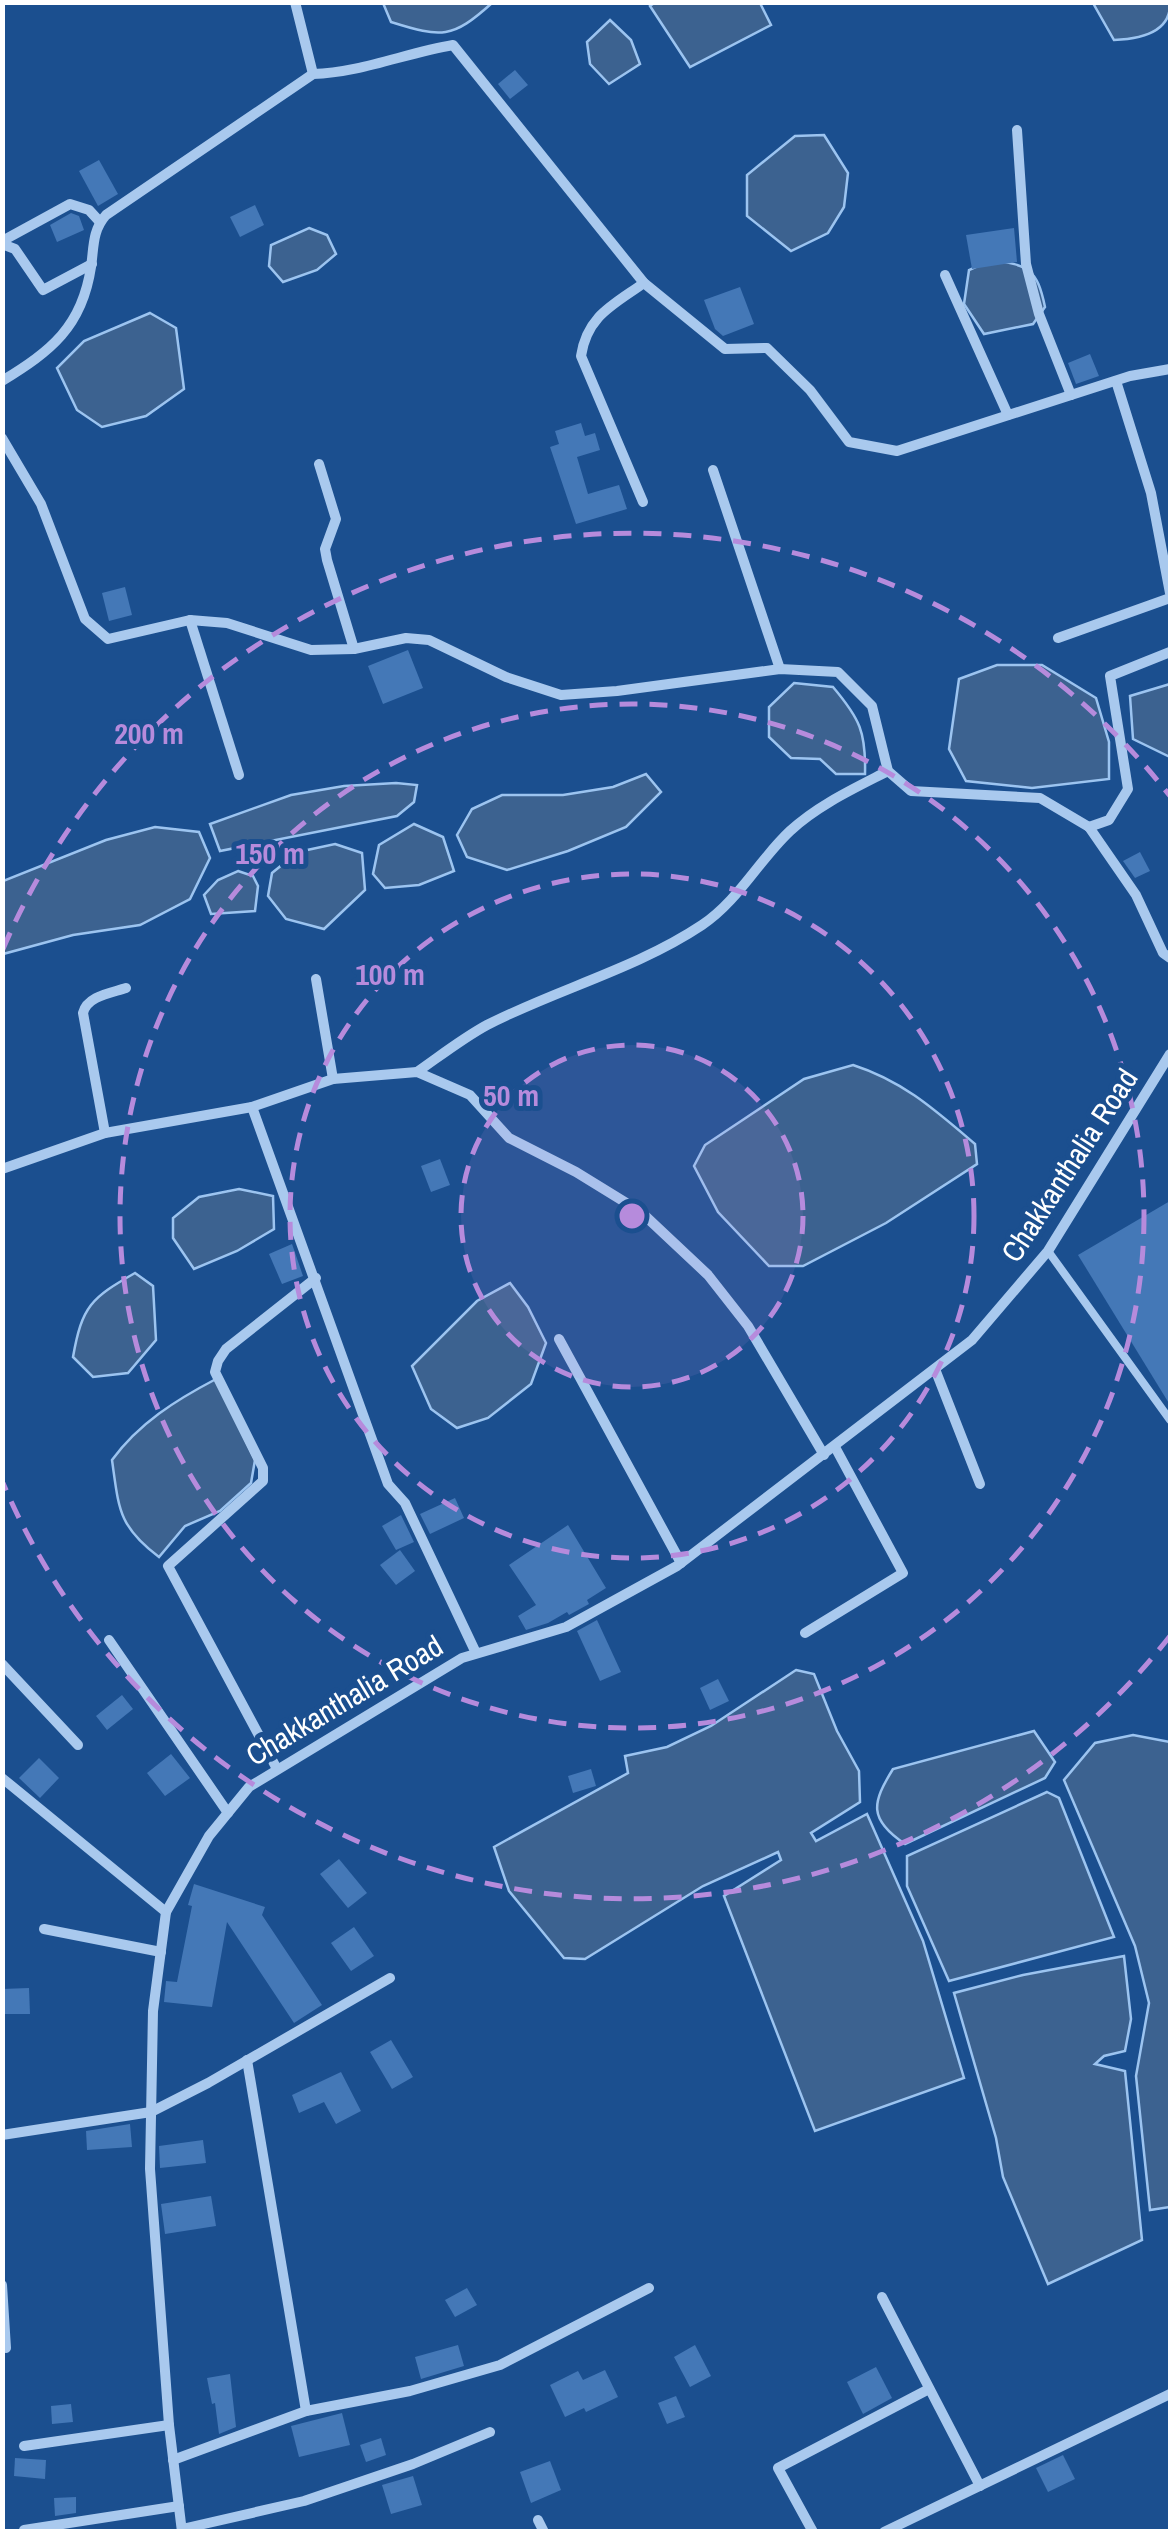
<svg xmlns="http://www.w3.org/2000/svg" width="1173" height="2534" font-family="'Archivo Narrow',sans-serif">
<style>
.water{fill:#3c6290;stroke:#9cc4f0;stroke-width:2.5}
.building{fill:#4478b7}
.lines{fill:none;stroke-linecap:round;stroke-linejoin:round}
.lane{stroke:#a9c9ee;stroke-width:8}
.street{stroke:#a9c9ee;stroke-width:10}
.ring{fill:none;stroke:#b68bdc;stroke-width:5;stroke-dasharray:18 12}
.labels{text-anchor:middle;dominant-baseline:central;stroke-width:10;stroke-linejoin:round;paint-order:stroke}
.street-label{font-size:30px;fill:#fff;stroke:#1b4f8f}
.centre{fill:#b68bdc;stroke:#1b4f8f;stroke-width:5}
.ring-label{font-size:30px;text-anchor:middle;font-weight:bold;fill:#b68bdc;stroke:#1b4f8f;stroke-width:10;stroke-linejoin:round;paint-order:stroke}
</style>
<rect width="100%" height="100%" fill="#1b4f8f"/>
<g class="water">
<path d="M383 3H492C452 39 442 38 391 22Z"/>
<path d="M654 3H760L771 25 690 67 650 6Z"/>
<path d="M1093 3H1170C1171 33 1139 39 1114 40Z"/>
<path d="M610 20 631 40 640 64 609 84 590 64 587 42Z"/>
<path d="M824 135 848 173 844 207 828 233 791 251 747 216V175L795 136Z"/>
<path d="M309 228 327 235 336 254 317 270 283 282 269 266 271 245Z"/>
<path d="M991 260C1029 265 1037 269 1045 307L1033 324 984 334 964 304 969 270Z"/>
<path d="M150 313 176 328 184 389 146 416 102 427 77 410 57 368 84 341Z"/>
<path d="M997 665H1042L1096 698 1109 742V779L1032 788 966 781 949 749 959 679Z"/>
<path d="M794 683 833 687C860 719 866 732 865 774H836L820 759 791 758 769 737V707Z"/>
<path d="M1170 684V757L1133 739 1130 696Z"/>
<path d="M646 774 661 792 626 827 568 851 507 870 467 857 457 835 472 809 502 795H563L613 787Z"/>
<path d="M396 783 417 785 414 802 397 816 220 851 210 824 291 795 344 786Z"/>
<path d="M414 824 443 837 454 871 419 885 385 888 373 874 379 845Z"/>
<path d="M155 827 199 832 210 858 190 899 140 925 73 935 3 954V881L106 840Z"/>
<path d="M335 844 362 853 365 890 324 929 286 919 268 896 272 873 298 852Z"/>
<path d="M238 871 253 876 258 886 255 911 211 914 204 895 218 880Z"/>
<path d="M853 1065C903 1081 935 1110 975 1144L977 1164 886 1223 803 1266H769L718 1212 694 1166 705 1145 804 1079Z"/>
<path d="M239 1189 273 1196 274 1229 237 1251 194 1269 173 1238V1218L199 1197Z"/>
<path d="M135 1273 153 1286 156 1340 128 1373 93 1377 73 1357C82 1306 91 1298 135 1273Z"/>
<path d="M510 1283 528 1307 546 1343 531 1384 488 1418 457 1428 431 1409 412 1366 477 1301Z"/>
<path d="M216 1379 255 1460 251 1483 220 1511 185 1526 159 1557C118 1526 119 1509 112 1460 139 1423 176 1400 216 1379Z"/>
<path d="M796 1670 814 1674 837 1731 859 1771 860 1802 811 1833 816 1841 867 1814 923 1941 964 2078 815 2131 724 1896 781 1860 778 1852 703 1886 585 1959 564 1958 509 1891 494 1847 628 1773 625 1756 667 1747 711 1726Z"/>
<path d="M1034 1731 1055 1762 1045 1778 905 1844C868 1819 872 1803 893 1769Z"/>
<path d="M1133 1735 1170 1742V2207L1150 2210 1136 2076 1149 2003 1135 1946 1064 1780 1095 1743Z"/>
<path d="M1047 1792 1059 1798 1114 1937 949 1981 907 1886V1856Z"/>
<path d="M1124 1956 1131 2019 1125 2051 1104 2056 1095 2064 1125 2071 1142 2240 1048 2284 1003 2177 996 2138 954 1993 1023 1975Z"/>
</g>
<g class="building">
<path d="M515 70 528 85 510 99 498 84Z"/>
<path d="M99 160 118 194 98 206 79 171Z"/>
<path d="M255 205 264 225 240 237 230 217Z"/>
<path d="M71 213 79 216 84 230 57 242 50 225Z"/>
<path d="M1014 228 1017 262 972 269 966 235Z"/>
<path d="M740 287 754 324 723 336 715 329 704 300Z"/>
<path d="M1090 354 1099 376 1076 384 1068 363Z"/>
<path d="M581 423 585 436 595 433 600 450 577 457 588 494 619 485 627 509 576 524 550 447 559 444 555 431Z"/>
<path d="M125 587 132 615 109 621 102 593Z"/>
<path d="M408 650 423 688 383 704 368 666Z"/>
<path d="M1140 852 1150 871 1135 878 1123 861Z"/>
<path d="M440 1159 450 1185 431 1192 421 1166Z"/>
<path d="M1170 1201V1405L1078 1255Z"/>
<path d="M292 1244 303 1276 282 1284 269 1254Z"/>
<path d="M455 1498 464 1518 430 1534 420 1514Z"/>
<path d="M401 1515 414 1542 396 1550 382 1526Z"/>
<path d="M568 1525 606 1588 587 1600 589 1604 569 1615 567 1612 548 1623 526 1630 518 1616 536 1605 509 1565Z"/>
<path d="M400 1550 415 1571 396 1585 380 1565Z"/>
<path d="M597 1620 621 1672 600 1681 577 1631Z"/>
<path d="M718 1679 729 1701 710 1710 700 1688Z"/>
<path d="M122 1695 133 1709 107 1730 96 1716Z"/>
<path d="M171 1754 190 1778 165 1796 147 1773Z"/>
<path d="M39 1758 59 1778 40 1798 19 1778Z"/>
<path d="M591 1769 596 1786 573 1793 568 1776Z"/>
<path d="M339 1859 367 1893 348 1908 320 1874Z"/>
<path d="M194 1884 265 1907 262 1915 322 2005 294 2023 227 1922 212 2007 164 2002 166 1981 177 1982 192 1906 188 1905Z"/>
<path d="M354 1927 374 1956 351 1971 331 1943Z"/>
<path d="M29 1988 30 2014H2V1989Z"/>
<path d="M391 2040 413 2077 392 2089 370 2052Z"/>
<path d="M341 2072 361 2111 336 2124 324 2102 299 2113 292 2095Z"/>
<path d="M130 2124 132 2147 87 2150 86 2131Z"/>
<path d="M203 2140 206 2163 160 2168 159 2146Z"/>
<path d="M211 2196 216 2226 165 2234 161 2204Z"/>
<path d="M467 2288 477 2305 455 2317 445 2300Z"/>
<path d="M458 2345 464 2366 421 2379 415 2357Z"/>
<path d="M695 2345 711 2376 690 2387 674 2357Z"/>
<path d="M876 2367 892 2398 863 2414 847 2382Z"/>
<path d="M605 2370 618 2397 586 2412 584 2408 565 2417 550 2385 578 2371 583 2380Z"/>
<path d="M230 2374 236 2427 219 2434 215 2403 212 2404 207 2378Z"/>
<path d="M676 2396 685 2417 667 2424 658 2403Z"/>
<path d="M71 2404 73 2422 52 2424 51 2406Z"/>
<path d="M342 2413 350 2445 299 2457 291 2426Z"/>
<path d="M381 2438 386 2455 366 2462 360 2445Z"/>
<path d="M1063 2455 1075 2479 1048 2492 1036 2468Z"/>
<path d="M15 2458 46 2460 45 2479 14 2476Z"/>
<path d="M550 2461 561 2490 531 2503 520 2472Z"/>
<path d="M413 2476 422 2505 391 2514 382 2485Z"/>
<path d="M76 2497V2513L55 2516 54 2498Z"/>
</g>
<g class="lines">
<path class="lane" d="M1048 1251 1170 1420"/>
<g class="street">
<path d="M295 2 313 74"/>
<path d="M1017 130 1026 264 1039 314 1071 395"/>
<path d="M2 241 70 204 89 210 100 222"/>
<path d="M2 244 15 249 43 290 92 264"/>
<path d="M945 275 1008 415"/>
<path d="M2 381C51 351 82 327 91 267 94 247 92 231 106 215L313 74C359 73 406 53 453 45L644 283 725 349 767 348 810 390 849 442 897 451 1130 376 1170 369"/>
<path d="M1116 381 1151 493 1170 593"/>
<path d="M2 438 41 504 85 619 108 639 190 620 227 623 311 650 354 649 406 638 429 640 506 677 561 695 617 691 780 669 838 672 872 706 888 771 911 791 1040 798 1089 827 1136 895 1163 953 1170 958"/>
<path d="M319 464 336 519 325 549 327 560 354 649"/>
<path d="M713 470 780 669"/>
<path d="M643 502 581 356C587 316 613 305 644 283"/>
<path d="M190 620 239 775"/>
<path d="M1058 638 1170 598"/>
<path d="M1089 827 1109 820 1128 789 1110 676 1170 652"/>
<path d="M316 979 333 1079"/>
<path d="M417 1072C440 1056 463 1038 487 1025 557 989 636 969 702 925 738 901 759 860 790 831 818 805 855 788 888 771"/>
<path d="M252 1107 388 1484 405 1503 476 1653"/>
<path d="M105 1133 83 1013C87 996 111 993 126 988"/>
<path d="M2 1169 105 1133 252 1107 333 1079 417 1072 470 1095 509 1138 576 1172 641 1212 708 1275 748 1326 824 1455"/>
<path d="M559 1339 681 1563"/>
<path d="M935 1369 980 1484"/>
<path d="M805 1633 903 1573 835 1447"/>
<path d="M109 1640 228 1813"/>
<path d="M2 1664 78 1745"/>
<path d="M277 1769 168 1566 263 1481V1468L215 1372 218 1361 226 1349 316 1278"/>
<path d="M2 1778 166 1912"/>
<path d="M44 1929 161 1952"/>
<path d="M247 2060 306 2411"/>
<path d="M2 2135 151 2112 208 2083 390 1978"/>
<path d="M2 2285 6 2348"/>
<path d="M882 2297 980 2486"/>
<path d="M24 2446 169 2425"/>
<path d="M173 2460 306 2411 410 2391 500 2365 649 2288"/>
<path d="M538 2520 544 2532"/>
<path d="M182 2529 304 2501 413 2464 490 2432"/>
<path d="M24 2530 179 2506"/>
<path d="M182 2532 169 2425 150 2169 153 2011 166 1912 209 1836 249 1787 462 1658 566 1627 677 1566 972 1340 1048 1251 1170 1054"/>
<path d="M813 2532 778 2468 929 2389"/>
<path d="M884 2532 1170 2394"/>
</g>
</g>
<circle cx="632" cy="1216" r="171" fill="#b68bdc" fill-opacity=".12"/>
<g class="ring">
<circle cx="632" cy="1216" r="171"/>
<circle cx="632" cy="1216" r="342"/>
<circle cx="632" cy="1216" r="512"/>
<path d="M1170 1636A683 683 0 0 1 3 1483M3 949A683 683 0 0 1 1170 796"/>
</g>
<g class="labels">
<g class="street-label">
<text transform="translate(1069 1165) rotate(-57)">Chakkanthalia Road</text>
<text transform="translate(344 1700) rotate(-31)">Chakkanthalia Road</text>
</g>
</g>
<circle cx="632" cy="1216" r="15" class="centre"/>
<g class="ring-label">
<text x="149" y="744">200 m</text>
<text x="270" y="864">150 m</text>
<text x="390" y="985">100 m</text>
<text x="511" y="1106">50 m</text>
</g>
<rect width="1173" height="2534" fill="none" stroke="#ffffff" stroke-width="10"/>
</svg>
